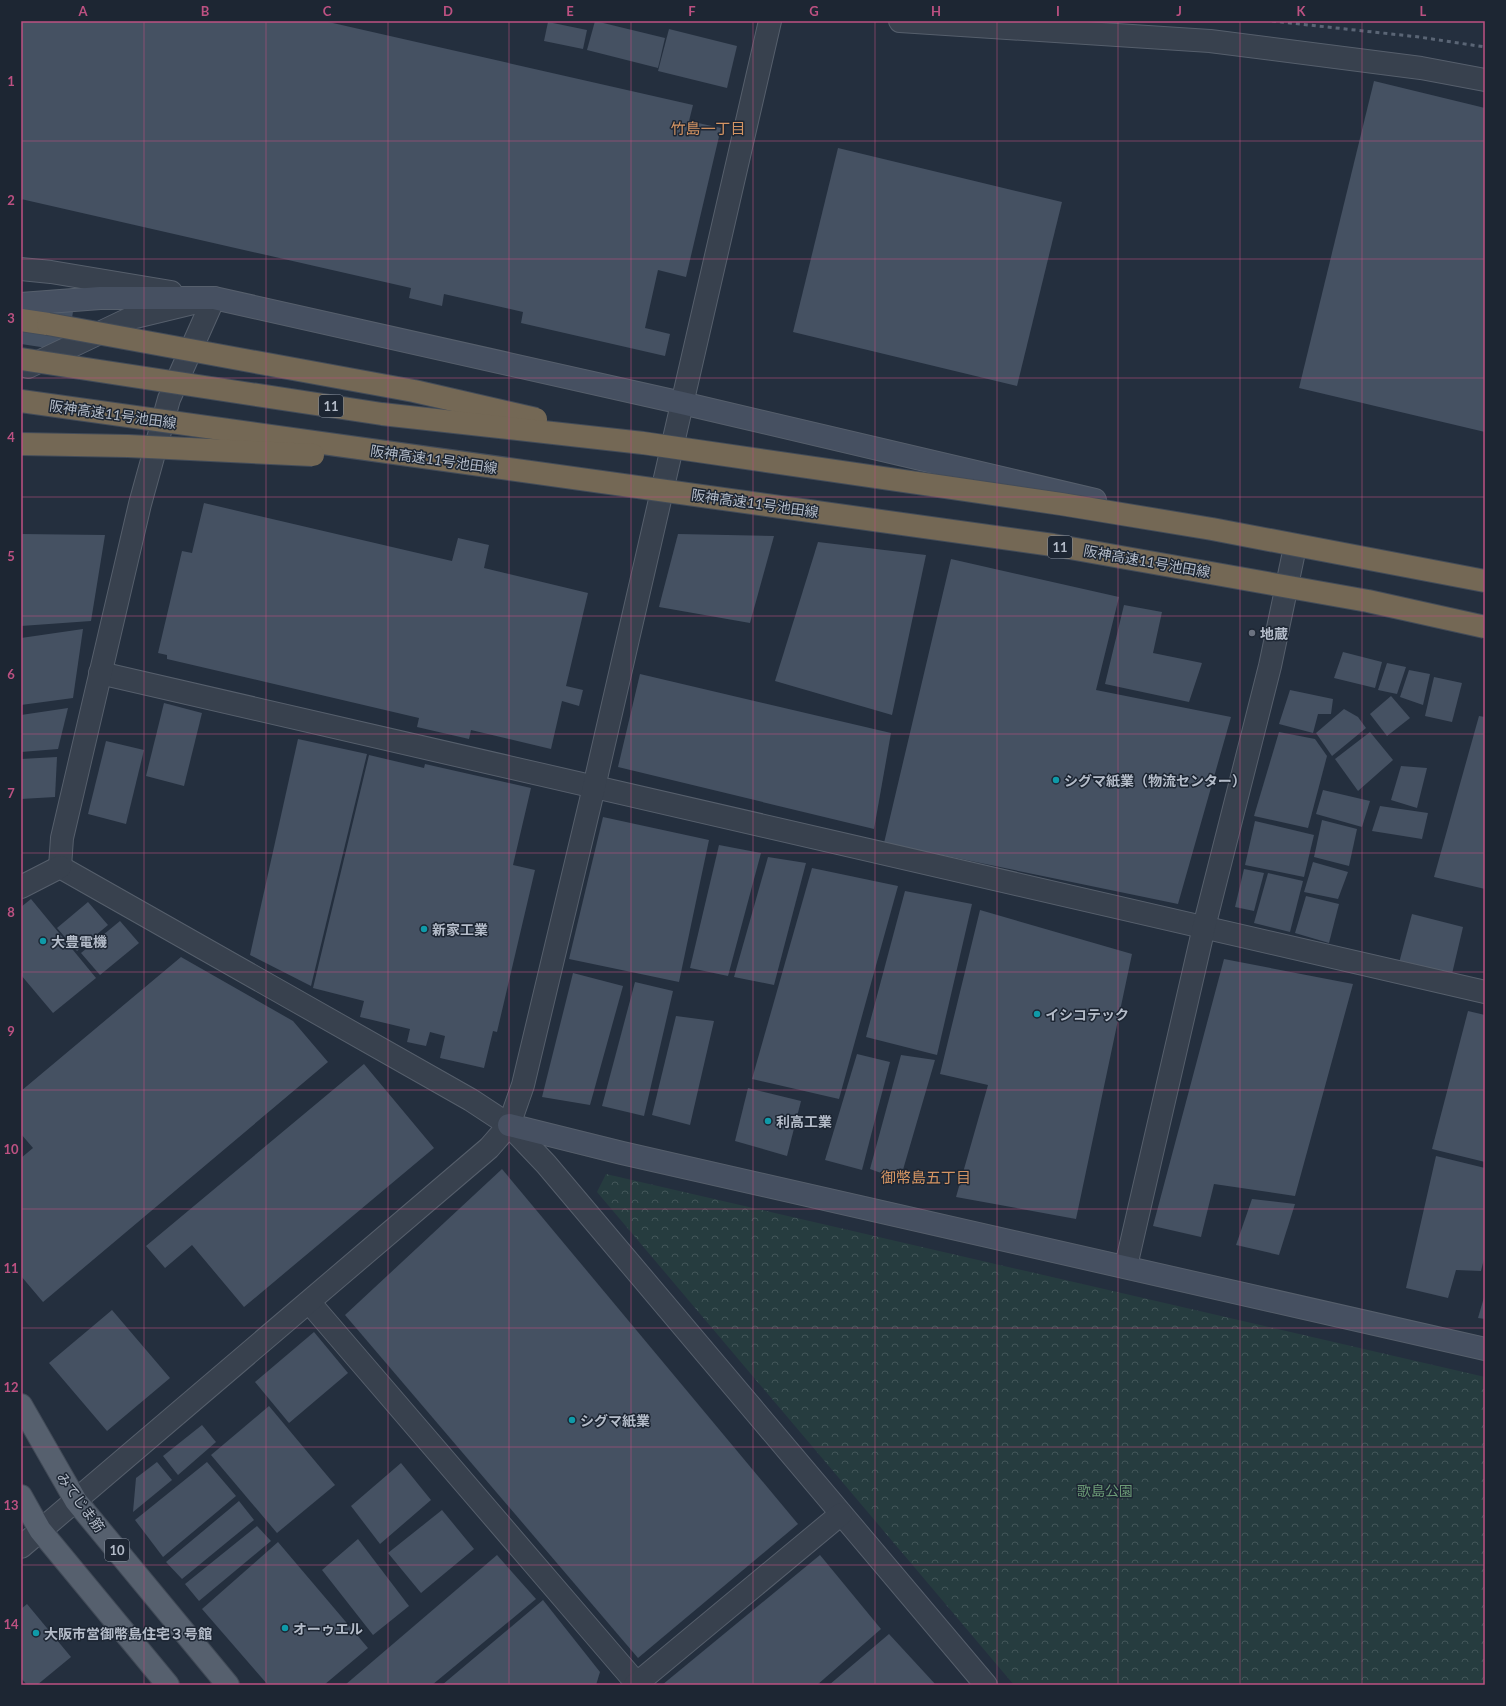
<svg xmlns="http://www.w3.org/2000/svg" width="1506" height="1706" font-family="Lato,'Noto Sans JP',sans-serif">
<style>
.park{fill:url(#park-crowns)}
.building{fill:#455162}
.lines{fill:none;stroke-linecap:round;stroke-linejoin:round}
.street-casing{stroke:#565f6c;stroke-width:24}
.secondary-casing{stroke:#565f6c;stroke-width:24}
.primary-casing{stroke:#414a57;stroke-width:24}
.highway-casing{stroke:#434c59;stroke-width:24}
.street{stroke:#38414e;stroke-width:22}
.secondary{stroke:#465061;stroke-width:22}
.primary{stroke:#56606e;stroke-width:22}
.highway{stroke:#746855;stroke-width:22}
.rail{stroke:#5a6575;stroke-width:3;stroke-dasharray:4 4;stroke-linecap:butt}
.highway-bridge-casing{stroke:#434c59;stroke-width:24;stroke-linecap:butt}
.highway-bridge{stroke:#746855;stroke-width:22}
.grid{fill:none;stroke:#bd5182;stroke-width:1;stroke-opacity:0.55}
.worship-dot{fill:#6b7280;stroke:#1d2633;stroke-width:1.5}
.culture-dot{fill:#0f9aa8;stroke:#1d2633;stroke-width:1.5}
.labels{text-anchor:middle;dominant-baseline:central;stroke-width:3;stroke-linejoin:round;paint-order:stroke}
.shield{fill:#1d2633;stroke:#878f9c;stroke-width:1}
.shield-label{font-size:13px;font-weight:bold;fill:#b4bcc9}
.street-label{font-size:14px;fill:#b4bcc9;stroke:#1d2633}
.poi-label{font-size:14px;font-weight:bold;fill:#b4bcc9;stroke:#1d2633;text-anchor:start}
.park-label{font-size:14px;fill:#6b9a76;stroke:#1d2633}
.neighbourhood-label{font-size:15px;fill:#d59563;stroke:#1d2633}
.neatline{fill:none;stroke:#bd5182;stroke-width:1.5}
.grid-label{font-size:13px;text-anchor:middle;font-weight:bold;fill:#bd5182}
</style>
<defs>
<pattern id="park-crowns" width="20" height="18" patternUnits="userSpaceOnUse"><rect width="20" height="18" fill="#263c3f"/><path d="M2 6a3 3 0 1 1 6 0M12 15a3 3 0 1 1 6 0" fill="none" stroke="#435659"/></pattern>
</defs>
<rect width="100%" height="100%" fill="#242f3e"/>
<path class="park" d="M606 1174 1485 1377V1685H1014L597 1192Z"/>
<g class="building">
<path d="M21 21H324L693 105 689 121 721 128 686 277 658 270 645 328 670 334 665 356 521 323 523 312 444 294 442 306 409 298 411 288 21 199Z"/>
<path d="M595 21 665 38 658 68 587 50Z"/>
<path d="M548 22 587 30 583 49 544 41Z"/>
<path d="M669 29 737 46 727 88 658 71Z"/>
<path d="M1374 81 1485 108V432L1299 388Z"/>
<path d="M838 148 1062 202 1017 386 793 332Z"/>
<path d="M74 305 67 351 21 344V308Z"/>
<path d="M204 503 452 561 458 538 489 545 484 568 588 593 566 686 583 690 579 706 562 701 551 749 471 730 469 739 417 727 419 718 167 659V655L158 653 182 551 192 553Z"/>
<path d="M21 534 105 535 91 621 21 626Z"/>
<path d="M678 534 774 536 750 623 659 607Z"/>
<path d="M818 542 926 555 892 715 775 681Z"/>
<path d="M951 559 1119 597 1096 690 1231 717 1178 904 884 843Z"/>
<path d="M1124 605 1162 612 1153 653 1202 663 1189 702 1105 684Z"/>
<path d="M83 629 73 698 21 705V638Z"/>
<path d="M1343 652 1382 662 1375 688 1334 678Z"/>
<path d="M1387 663 1406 667 1397 694 1378 690Z"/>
<path d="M1409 670 1430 674 1423 705 1400 697Z"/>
<path d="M640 674 891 733 874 829 618 767Z"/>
<path d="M1434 677 1462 683 1452 722 1425 716Z"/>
<path d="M1290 690 1333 699 1331 714H1318L1313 733 1279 724Z"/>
<path d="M1391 696 1410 718 1387 736 1370 714Z"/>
<path d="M164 703 202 713 184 786 146 776Z"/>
<path d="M68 708 58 749 21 752V715Z"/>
<path d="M1344 709 1358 717 1366 728 1332 756 1316 733Z"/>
<path d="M1479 716 1485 717V889L1434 877Z"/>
<path d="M1279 732 1315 739 1327 756 1308 828 1254 816Z"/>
<path d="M1370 732 1393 760 1358 791 1335 759Z"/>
<path d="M298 739 367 754 311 986 250 955Z"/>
<path d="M106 741 144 750 126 824 88 814Z"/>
<path d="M369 755 424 768 425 764 531 788 513 865 535 870 497 1032 493 1031 484 1068 440 1058 445 1036 430 1032 426 1046 407 1042 410 1029 360 1017 364 1001 313 988Z"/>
<path d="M57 757 55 797 21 799V759Z"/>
<path d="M1401 766 1427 768 1417 808 1391 800Z"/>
<path d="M1323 790 1370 801 1362 827 1316 814Z"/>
<path d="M1380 806 1428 813 1422 839 1372 831Z"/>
<path d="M603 817 709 840 679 982 569 959Z"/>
<path d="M1322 820 1357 829 1349 866 1314 857Z"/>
<path d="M1255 821 1314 835 1304 877 1245 865Z"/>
<path d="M719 845 761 853 728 976 690 968Z"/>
<path d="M768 857 806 863 774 985 734 977Z"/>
<path d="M1313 862 1348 872 1338 899 1304 892Z"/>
<path d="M812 868 898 886 839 1099 752 1079Z"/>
<path d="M1244 869 1264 873 1254 911 1235 907Z"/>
<path d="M1268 873 1303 881 1290 932 1254 923Z"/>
<path d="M905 891 972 904 937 1055 866 1037Z"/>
<path d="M1306 896 1339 904 1329 943 1295 933Z"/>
<path d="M31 899 96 978 53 1013 21 975V907Z"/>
<path d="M88 902 108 925 77 951 57 928Z"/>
<path d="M980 910 1132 954 1076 1219 956 1197 988 1085 940 1074Z"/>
<path d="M1412 914 1463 927 1452 974 1399 963Z"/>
<path d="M120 921 139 943 100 975 81 953Z"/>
<path d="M181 957 293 1021 328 1062 43 1302 21 1276V1158L33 1148 21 1134V1091Z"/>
<path d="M1224 959 1353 984 1295 1196 1214 1184 1201 1237 1153 1226Z"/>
<path d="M573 973 623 986 590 1105 542 1097Z"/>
<path d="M635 982 673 991 644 1116 602 1106Z"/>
<path d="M1468 1011 1485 1015V1162L1432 1149Z"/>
<path d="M676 1016 714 1021 690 1125 652 1115Z"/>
<path d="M857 1054 890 1062 862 1170 825 1160Z"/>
<path d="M901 1055 935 1060 900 1180 870 1169Z"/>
<path d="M364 1064 434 1148 244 1307 192 1245 165 1268 146 1246Z"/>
<path d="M748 1088 801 1101 787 1156 735 1141Z"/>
<path d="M1436 1156 1485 1168V1255L1481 1271 1456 1270 1448 1298 1406 1288Z"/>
<path d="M502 1169 798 1524 638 1658 345 1315Z"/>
<path d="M1252 1199 1295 1204 1279 1255 1236 1245Z"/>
<path d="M1485 1294V1319L1478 1318Z"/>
<path d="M112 1310 170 1378 107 1431 49 1363Z"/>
<path d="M314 1332 348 1373 289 1423 255 1382Z"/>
<path d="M269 1406 335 1485 277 1533 211 1455Z"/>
<path d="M202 1425 216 1442 178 1475 163 1456Z"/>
<path d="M157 1462 172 1480 133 1512 136 1478Z"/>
<path d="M207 1462 236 1496 163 1557 135 1520Z"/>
<path d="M401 1463 431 1500 380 1544 351 1506Z"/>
<path d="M239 1501 254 1520 182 1579 166 1562Z"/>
<path d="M442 1510 474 1549 421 1593 388 1553Z"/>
<path d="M257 1526 271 1541 199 1601 185 1584Z"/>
<path d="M358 1539 409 1606 373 1635 322 1570Z"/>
<path d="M278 1542 368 1648 324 1685H268L202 1609Z"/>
<path d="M497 1555 536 1599 432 1685H345Z"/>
<path d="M820 1555 881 1629 817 1685H662Z"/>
<path d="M543 1600 600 1672 596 1685H442Z"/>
<path d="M27 1604 71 1657 37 1685H27L21 1678V1609Z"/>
<path d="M889 1634 936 1685H829Z"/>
</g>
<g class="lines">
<defs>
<g id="street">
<path d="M900 21 1210 41 1421 68 1485 80"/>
<path d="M21 269 51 272 171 292"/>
<path d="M28 367 131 318 197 302"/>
<path d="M100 673 1485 992"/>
<path d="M60 867 471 1100 509 1125 546 1164 986 1685"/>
<path d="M60 867 62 838 140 504 169 399 214 298"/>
<path d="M21 887 60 867"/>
<path d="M1126 1266 1204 927 1270 666 1295 547"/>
<path d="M309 1302 638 1685"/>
<path d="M21 1547 489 1148 509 1125 523 1085 594 787 770 21"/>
<path d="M635 1685 841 1514"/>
</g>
<g id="secondary">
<path d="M21 304 100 298H214L682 403 1095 500"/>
<path d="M509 1125 622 1153 1485 1349"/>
</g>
<g id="primary">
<path d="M21 1405 76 1501 228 1685"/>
<path d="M21 1496 40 1530 168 1685"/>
</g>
<path id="highway" d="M21 320 48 324"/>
</defs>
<use href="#street" class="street-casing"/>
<use href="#secondary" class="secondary-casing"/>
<use href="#primary" class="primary-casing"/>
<use href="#highway" class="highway-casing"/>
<use href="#street" class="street"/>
<use href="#secondary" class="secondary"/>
<use href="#primary" class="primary"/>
<use href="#highway" class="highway"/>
<path class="rail" d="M1272 21 1419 37 1485 47"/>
<defs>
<g id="highway-bridge">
<path d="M48 324 414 391 536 419"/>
<path d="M21 359 382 414 643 443 1061 504 1212 529 1485 581"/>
<path d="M21 401 1053 545 1368 601 1485 627"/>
<path d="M21 444 128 446 313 455"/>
</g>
</defs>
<use href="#highway-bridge" class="highway-bridge-casing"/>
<use href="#highway-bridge" class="highway-bridge"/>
</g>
<path class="grid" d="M144 21V1685M266 21V1685M388 21V1685M509 21V1685M631 21V1685M753 21V1685M875 21V1685M997 21V1685M1118 21V1685M1240 21V1685M1362 21V1685M21 141H1485M21 259H1485M21 378H1485M21 497H1485M21 616H1485M21 734H1485M21 853H1485M21 972H1485M21 1090H1485M21 1209H1485M21 1328H1485M21 1447H1485M21 1565H1485"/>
<circle class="worship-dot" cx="1252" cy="633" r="4"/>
<g class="culture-dot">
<circle cx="1056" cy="780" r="4"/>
<circle cx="424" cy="929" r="4"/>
<circle cx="43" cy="941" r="4"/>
<circle cx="1037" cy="1014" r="4"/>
<circle cx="768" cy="1121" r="4"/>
<circle cx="572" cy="1420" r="4"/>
<circle cx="285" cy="1628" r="4"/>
<circle cx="36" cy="1633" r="4"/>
</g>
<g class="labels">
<g class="shield">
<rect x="319" y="395" width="24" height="22" rx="3"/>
<rect x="1048" y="536" width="24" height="22" rx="3"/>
<rect x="105" y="1539" width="24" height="22" rx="3"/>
</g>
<g class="shield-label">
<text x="331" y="406">11</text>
<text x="1060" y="547">11</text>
<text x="117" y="1550">10</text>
</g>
<g class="street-label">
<text transform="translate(113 414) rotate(8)">阪神高速11号池田線</text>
<text transform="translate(434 459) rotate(8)">阪神高速11号池田線</text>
<text transform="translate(755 503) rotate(8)">阪神高速11号池田線</text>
<text transform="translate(1147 561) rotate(10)">阪神高速11号池田線</text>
<text transform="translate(81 1502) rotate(54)">みてじま筋</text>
</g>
<g class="poi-label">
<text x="1260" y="633">地蔵</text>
<text x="1064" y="780">シグマ紙業（物流センター）</text>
<text x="432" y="929">新家工業</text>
<text x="51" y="941">大豊電機</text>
<text x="1045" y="1014">イシコテック</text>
<text x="776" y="1121">利高工業</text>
<text x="580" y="1420">シグマ紙業</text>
<text x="293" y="1628">オーゥエル</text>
<text x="44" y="1633">大阪市営御幣島住宅３号館</text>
</g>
<g class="park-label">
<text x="1105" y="1490">歌島公園</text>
</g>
<g class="neighbourhood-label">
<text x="708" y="128">竹島一丁目</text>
<text x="926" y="1177">御幣島五丁目</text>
</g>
</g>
<rect width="1506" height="1706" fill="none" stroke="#1d2633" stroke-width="44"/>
<rect x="22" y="22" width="1462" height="1662" class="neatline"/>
<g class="grid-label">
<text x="83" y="16">A</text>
<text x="205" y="16">B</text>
<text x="327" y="16">C</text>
<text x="448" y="16">D</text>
<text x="570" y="16">E</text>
<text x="692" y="16">F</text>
<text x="814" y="16">G</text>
<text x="936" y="16">H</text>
<text x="1058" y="16">I</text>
<text x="1179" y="16">J</text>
<text x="1301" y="16">K</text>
<text x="1423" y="16">L</text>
<text x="11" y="86">1</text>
<text x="11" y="205">2</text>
<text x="11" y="323">3</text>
<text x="11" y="442">4</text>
<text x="11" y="561">5</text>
<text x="11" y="679">6</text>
<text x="11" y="798">7</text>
<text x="11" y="917">8</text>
<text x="11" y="1036">9</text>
<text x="11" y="1154">10</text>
<text x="11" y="1273">11</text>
<text x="11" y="1392">12</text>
<text x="11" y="1510">13</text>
<text x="11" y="1629">14</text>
</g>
</svg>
